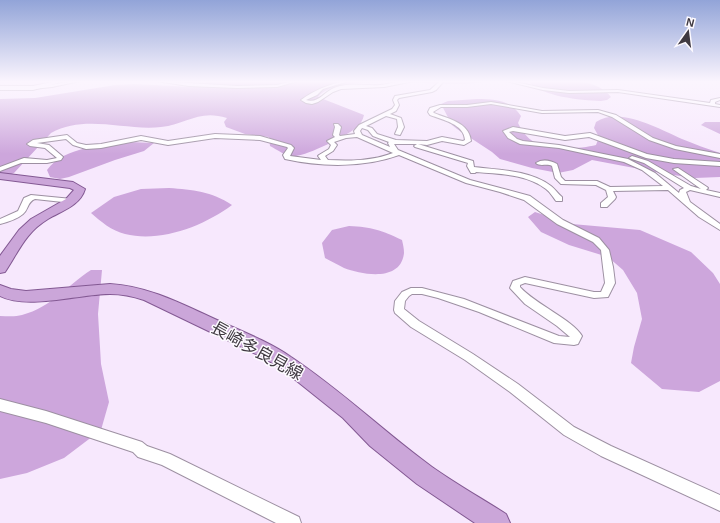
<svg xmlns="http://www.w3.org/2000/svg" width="720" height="523" font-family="Helvetica,'Noto Sans JP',sans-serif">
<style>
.forest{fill:#cda6dc}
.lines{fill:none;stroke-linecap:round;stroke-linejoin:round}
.street-casing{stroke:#9d90a2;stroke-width:2}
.secondary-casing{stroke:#9d90a2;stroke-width:2}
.primary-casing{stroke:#835993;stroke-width:2}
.street{fill:#fff;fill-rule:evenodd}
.secondary{fill:#fff;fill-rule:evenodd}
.primary{fill:#cba6d9;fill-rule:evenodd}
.labels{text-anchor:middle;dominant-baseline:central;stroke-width:3;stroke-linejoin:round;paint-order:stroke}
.near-street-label{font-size:17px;fill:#3f3941;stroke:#fdfaff}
</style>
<rect width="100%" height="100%" fill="#f7e8fd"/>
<g class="forest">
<path d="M210 81H488C450 91 341 69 318 97L364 115C363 120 360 125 356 128 346 136 308 155 296 156 286 157 278 150 270 146L269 137 245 134 226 127 224 122 227 118C199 109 187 124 161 127 125 131 85 114 51 133L14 173 0 179V99L35 98 115 85 134 84 193 87Z"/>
<path d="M528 81C552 81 595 75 611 97L607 100 601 101C580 100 542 97 528 81Z"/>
<path d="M477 99C495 99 510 100 521 116L518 123C522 131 527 138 534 142 549 151 580 149 596 145L599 137 594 128 596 122C620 106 659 129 682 139 695 144 707 149 720 153V177L695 178 666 174 592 160 573 170 558 173 532 168 500 159 492 152 457 129 452 125 441 104 448 101Z"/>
<path d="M705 122H720V134L701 125Z"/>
<path d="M129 142 154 143 144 151 115 160 69 177 60 179 50 177 47 170C65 146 102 146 129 142Z"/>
<path d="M169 188C193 190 211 191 232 205 204 226 160 243 125 234 112 231 100 221 91 213L114 197 141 189Z"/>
<path d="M535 212 572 224 640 230 691 252 713 273 720 284V381L699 392 662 389 631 363 634 347 642 319 637 293 623 270 608 257 569 245 541 232 528 217Z"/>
<path d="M349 226C372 227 381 230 402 240 403 244 404 249 404 253 401 282 363 275 344 268 338 265 331 261 325 258L322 243 332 230Z"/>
<path d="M91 270H102L98 314 101 364 109 402 101 430 64 458 27 473 0 479V316C7 316 15 317 22 315 52 307 66 286 91 270Z"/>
</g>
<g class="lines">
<defs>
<g id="street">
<path d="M74 81H80L52 87 33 89 31 88Z"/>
<path d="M156 81 237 86 277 85 293 81H298L277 87 237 88 189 86Z"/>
<path d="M344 81H349L323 89 317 95 306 100C318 104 324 92 334 88 348 82 365 86 380 85 391 84 403 79 414 81L384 87 341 89 333 92 318 102 312 104 306 103 301 100C314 90 328 85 344 81Z"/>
<path d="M440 81H444L436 90 432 92 399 98 397 100 399 105 396 111 390 114 401 118 404 127 400 135 395 134 398 127 397 119 386 116 366 126 372 128 377 134 396 140 427 141 442 137 463 141 465 140C464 124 443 120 430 115L428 112 430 108 440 105H467L491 102 542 111 598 110 616 115 653 138 676 146 720 154V158L675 149 649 140 612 117 598 112 542 113 491 104 467 107H441L433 112 434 113C448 119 469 122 471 141L464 145 442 141 427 145 418 144 473 161 474 167C499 170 530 170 551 186 555 189 558 194 562 197V201H556C553 197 550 192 546 189 527 174 499 174 476 172L475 173H471L467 166 468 163 415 147 414 146 417 144H394L398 150 470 180 504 189 530 196 563 220 599 238 609 250 613 267 615 283 608 297 594 298 525 283 520 285V287C535 304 573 320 582 336L578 344 574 345 554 343 479 312 438 298 422 294H412L409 296 405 301 404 309 419 321 473 354 518 384 574 427 611 446 720 495V511L601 456 564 435 510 392 465 360 411 327 395 313 394 310 395 301 402 292 411 288H422L464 299 559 336 570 337 557 326 525 304 510 288 513 281 525 277 594 292H601L605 283 603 267 601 250 593 242 557 224 524 200 500 192 466 183 399 155C363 168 321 167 285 159L283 155 288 148 287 147 260 140 215 138 168 145 141 140 101 148 86 149 73 145 66 139 37 143 49 145 62 156 63 157 61 160 47 163H21L0 171V167L24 158 47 160 57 158 45 148 30 146 27 144 33 140 67 135 77 143 86 145 101 144 141 136 168 141 215 134 260 136 291 145 294 148 290 156 321 160 318 156 319 155 329 149 331 145 327 141 335 137 333 135 335 127 334 124H338L341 127 339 135 340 136 355 134 354 131 359 125 392 109 395 105 393 100 395 96 430 90ZM362 128 368 130 373 136 389 142 388 143 390 147 362 135 360 131ZM357 137 393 153C372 161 350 161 328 160L325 156 333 151 337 145 334 142 346 138Z"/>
<path d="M506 81H511L543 88 569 91 618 90 710 103 711 100 720 98V100L715 102V104L720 105V107L618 92 569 93 543 90Z"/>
<path d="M513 127 565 136 590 133 647 154 674 159 720 162V166L674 163 646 158 589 137 565 140 513 131 509 132 517 139 523 141 559 145 628 159 655 173 679 193 680 190 684 188 644 163 629 158 632 156 648 161 691 186 701 189 673 169 678 168 707 187 708 188 706 190 720 193V197L690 190 686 192 690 202 720 224V230L699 217 668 190 613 191 616 197 615 199 607 207H601V203L608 197 606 190 596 185 561 184 555 178 552 166C547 163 540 167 536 163 542 159 550 160 557 164L561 177 565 181H597L610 187 663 186 642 170 624 162 559 148 520 144 508 138 503 131Z"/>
<path d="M31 195 72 199 76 201 72 203 35 199C27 202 29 209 23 214 17 219 8 222 0 224V219L18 211 24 198Z"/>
<path d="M0 399 46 411 142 442 147 446 170 454 299 517 301 523H276L162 465 138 457 133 452 46 423 0 411Z"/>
</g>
<path id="secondary" d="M57 81H65L33 90H0V86H33Z"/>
<g id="primary">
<path d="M0 173 73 182 85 189C80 206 61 211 48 219 25 233 19 251 5 272L0 273V256L19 230 31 219 66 199 74 190 70 188 0 179Z"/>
<path d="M110 284C144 286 174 300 204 314 233 328 265 339 291 357 341 390 384 432 432 467 456 484 481 498 506 514L510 523H475L417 484 370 446 343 418 278 366 252 352 144 300C132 296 122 294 110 294 80 294 27 310 0 296V285L11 289 26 291Z"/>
</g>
</defs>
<use href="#street" class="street-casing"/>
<use href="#secondary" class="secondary-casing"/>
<use href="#primary" class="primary-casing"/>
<use href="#street" class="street"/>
<use href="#secondary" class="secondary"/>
<use href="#primary" class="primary"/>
</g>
<linearGradient id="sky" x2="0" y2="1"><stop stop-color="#92a4d8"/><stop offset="0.53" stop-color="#fbf5fe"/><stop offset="1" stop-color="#fbf5fe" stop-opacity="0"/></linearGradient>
<rect width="720" height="154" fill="url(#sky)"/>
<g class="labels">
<g class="near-street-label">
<text transform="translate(257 351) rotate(29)">長崎多良見線</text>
</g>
</g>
<g transform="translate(688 32) rotate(14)" stroke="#fdfaff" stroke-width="3" paint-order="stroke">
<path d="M0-3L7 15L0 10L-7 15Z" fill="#3f3941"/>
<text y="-6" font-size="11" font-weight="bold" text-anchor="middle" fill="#3f3941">N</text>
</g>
</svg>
